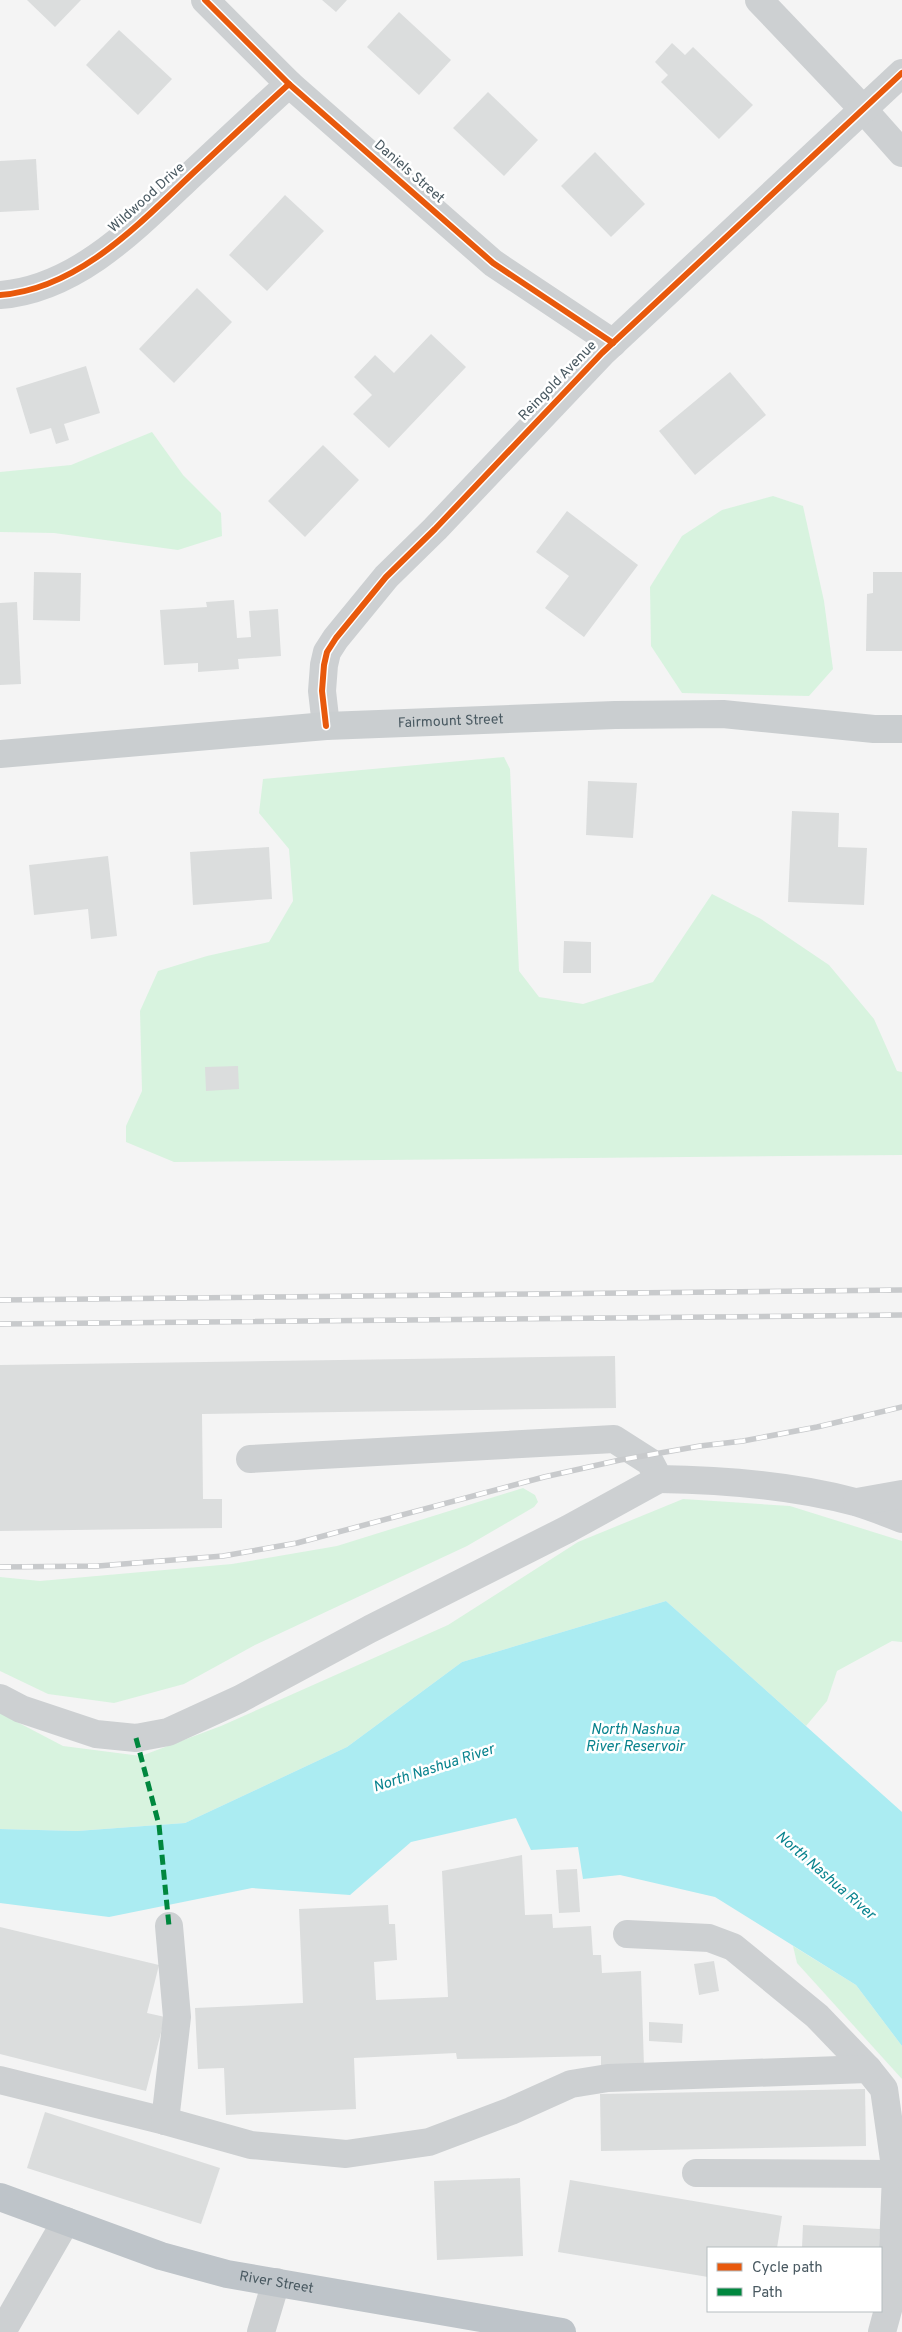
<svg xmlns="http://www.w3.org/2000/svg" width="902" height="2332" font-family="Overpass,sans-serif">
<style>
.green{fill:#d8f3df}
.water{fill:#abecf2}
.building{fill:#dbdddd}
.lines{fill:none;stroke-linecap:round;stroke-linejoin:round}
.minor{stroke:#cdd0d2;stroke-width:28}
.major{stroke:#caced0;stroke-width:28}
.highway{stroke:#bec4c9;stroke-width:28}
.rail-casing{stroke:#c8cacc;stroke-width:5.5}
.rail{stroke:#fff;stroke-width:4;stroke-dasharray:11;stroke-linecap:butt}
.quiet{stroke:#00873e;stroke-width:5;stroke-dasharray:10 5;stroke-linecap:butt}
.cycleway-casing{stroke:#fff;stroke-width:9}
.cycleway{stroke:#e8590c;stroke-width:6}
.labels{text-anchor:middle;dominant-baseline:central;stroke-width:5;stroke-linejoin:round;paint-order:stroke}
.street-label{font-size:14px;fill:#495961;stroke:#fff}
.water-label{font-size:15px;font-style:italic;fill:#08838e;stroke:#fff}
</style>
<rect width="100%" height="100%" fill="#f4f4f4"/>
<g class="green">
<path d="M152 432 183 475 221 513 222 536 178 550 54 533 0 532V472L71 465Z"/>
<path d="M773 496 803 506 824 601 833 669 809 696 682 693 651 646 650 587 682 536 722 510Z"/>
<path d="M504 757 510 769 519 971 539 997 583 1004 653 982 712 894 761 919 829 965 874 1019 897 1071 902 1072V1155L174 1162 126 1142V1126L142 1091 140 1011 158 971 207 956 269 942 293 901 289 849 259 813 263 779Z"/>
<path d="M523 1488 535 1495 538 1502 534 1507 467 1546 255 1645 184 1684 114 1703 48 1694 0 1671V1577L40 1581 232 1564 337 1546Z"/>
<path d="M683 1499 790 1506 902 1541V1642L892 1641 837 1671 827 1701 806 1726 666 1601 462 1662 347 1747 185 1823 77 1831 0 1829V1713L63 1746 141 1756 221 1726 448 1625 578 1542Z"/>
<path d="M793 1946 856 1985 902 2046V2079L797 1963Z"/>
</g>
<path class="water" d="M666 1601 902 1812V2046L856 1985 715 1897 620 1875 583 1879 578 1847 531 1850 516 1818 411 1842 350 1895 252 1888 109 1917 0 1903V1829L77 1831 185 1823 347 1747 462 1662Z"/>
<g class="building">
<path d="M27 0H81L55 27Z"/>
<path d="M322 0H347L336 12Z"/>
<path d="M399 12 451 60 419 95 367 47Z"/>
<path d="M119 30 172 79 138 115 86 65Z"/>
<path d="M672 43 685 55 693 47 753 105 719 139 661 82 668 75 655 62Z"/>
<path d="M488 92 538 140 504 176 453 128Z"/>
<path d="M595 152 645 204 611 237 561 186Z"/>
<path d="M36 159 39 210 0 212V161Z"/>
<path d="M285 195 324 231 267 291 229 255Z"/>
<path d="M197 288 232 322 174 383 139 349Z"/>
<path d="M431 334 466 367 389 448 353 414 372 395 354 377 375 355 394 373Z"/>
<path d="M86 366 100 413 64 424 69 440 56 444 51 428 30 434 16 388Z"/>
<path d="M730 372 766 415 695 475 659 431Z"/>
<path d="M323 445 359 480 305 537 268 501Z"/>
<path d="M567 511 638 565 584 637 545 608 569 576 536 552Z"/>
<path d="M34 572 81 573 80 621 33 620Z"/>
<path d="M873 572H902V651H866L867 594 873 593Z"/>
<path d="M234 600 237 638 251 637 249 611 278 609 281 656 238 659 239 669 198 672V663L164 665 160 610 207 607 206 602Z"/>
<path d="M17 602 21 684 0 685V603Z"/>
<path d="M588 781 637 783 633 838 586 835Z"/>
<path d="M792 811 839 813 838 847 867 848 864 905 788 902Z"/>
<path d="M269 847 272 899 193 905 190 852Z"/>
<path d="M108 856 117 936 91 939 88 909 34 915 29 865Z"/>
<path d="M564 941 591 942V973H563Z"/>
<path d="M238 1066 239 1089 206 1091 205 1067Z"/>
<path d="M615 1356 616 1408 202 1414 203 1499H222V1528L0 1531V1365Z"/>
<path d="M522 1855 525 1915 552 1914 553 1928 591 1926 593 1955H601L602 1973 641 1971 644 2067 601 2068V2056L457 2059 456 2053 354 2058 356 2109 226 2115 224 2068 198 2069 195 2008 303 2003 299 1909 388 1905 389 1924H395L397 1960 374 1962 376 2000 448 1997 442 1871Z"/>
<path d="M577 1869 580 1912 559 1913 556 1870Z"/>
<path d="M0 1927 159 1965 147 2013 165 2017 146 2091 0 2054Z"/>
<path d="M714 1961 719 1991 699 1995 694 1964Z"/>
<path d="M649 2022 683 2024 682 2043 649 2041Z"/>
<path d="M865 2089 866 2146 601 2151 600 2094Z"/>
<path d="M45 2112 220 2168 201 2224 27 2168Z"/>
<path d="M520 2178 523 2256 437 2260 434 2181Z"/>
<path d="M570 2180 782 2216 777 2248H708V2277L558 2252Z"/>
<path d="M803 2225 880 2229 879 2248H802Z"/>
</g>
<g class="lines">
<g class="minor">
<path d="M205 0 289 84 493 263 613 343"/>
<path d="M759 0 862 108 902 153"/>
<path d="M0 295C78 289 138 225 192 174 224 144 256 114 289 84"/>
<path d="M326 726 322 691 324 665 327 652 336 638 386 577 435 529 602 353 902 73"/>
<path d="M250 1459 614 1439 650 1462 659 1479C725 1480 792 1485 855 1502 871 1507 887 1513 902 1519"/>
<path d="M857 1502 902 1494"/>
<path d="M0 1698 21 1709 96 1734 136 1738 168 1732 240 1699 370 1629 568 1529 659 1479"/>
<path d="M627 1934 709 1938 733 1947 817 2016 868 2069 884 2089 896 2174 891 2299 882 2332"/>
<path d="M0 2080 165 2121 251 2145 346 2154 429 2142 511 2111 571 2084 608 2078 868 2069"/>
<path d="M165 2121 177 2017 169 1926"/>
<path d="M696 2173 896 2174"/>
<path d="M2 2332 66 2221"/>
<path d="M261 2332 276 2282"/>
</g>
<path class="major" id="s1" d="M0 754 326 726 615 715 723 714 874 729H902"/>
<path class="highway" id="s2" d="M0 2197 161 2256 227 2274 562 2332"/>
<defs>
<g id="rail">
<path d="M0 1300 902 1290"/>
<path d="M0 1324 902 1315"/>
<path d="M0 1567 98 1566 223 1556 297 1543 544 1477 620 1460 700 1446 743 1441 817 1427 902 1407"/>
</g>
</defs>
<use href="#rail" class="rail-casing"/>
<use href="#rail" class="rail"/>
<path class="quiet" d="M136 1738 159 1825 169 1926"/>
<defs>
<g id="cycleway">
<path d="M205 0 289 84 493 263 613 343"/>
<path d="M0 295C78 289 138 225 192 174 224 144 256 114 289 84"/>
<path d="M326 726 322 691 324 665 327 652 336 638 386 577 435 529 602 353 902 73"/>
</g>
</defs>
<use href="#cycleway" class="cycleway-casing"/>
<use href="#cycleway" class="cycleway"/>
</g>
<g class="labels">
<g class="street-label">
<text transform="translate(409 172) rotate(41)">Daniels Street</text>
<text transform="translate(147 198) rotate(-42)">Wildwood Drive</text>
<text transform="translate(558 381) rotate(-46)">Reingold Avenue</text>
<text stroke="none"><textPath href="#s1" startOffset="452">Fairmount Street</textPath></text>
<text stroke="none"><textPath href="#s2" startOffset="290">River Street</textPath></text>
</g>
<g class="water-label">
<text x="635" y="1730">North Nashua<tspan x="635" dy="17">River Reservoir</tspan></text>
<text transform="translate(434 1769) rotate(-18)">North Nashua River</text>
<text transform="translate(825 1876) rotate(41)">North Nashua River</text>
</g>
</g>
<rect x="707" y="2247" width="175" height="65" fill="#ffffff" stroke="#b6bdc0"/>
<rect x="717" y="2263" width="25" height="8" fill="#e8590c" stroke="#b6bdc0"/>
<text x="752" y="2272" font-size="15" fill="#495961">Cycle path</text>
<rect x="717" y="2288" width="25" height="8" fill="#00873e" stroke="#b6bdc0"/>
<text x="752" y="2297" font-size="15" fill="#495961">Path</text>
</svg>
